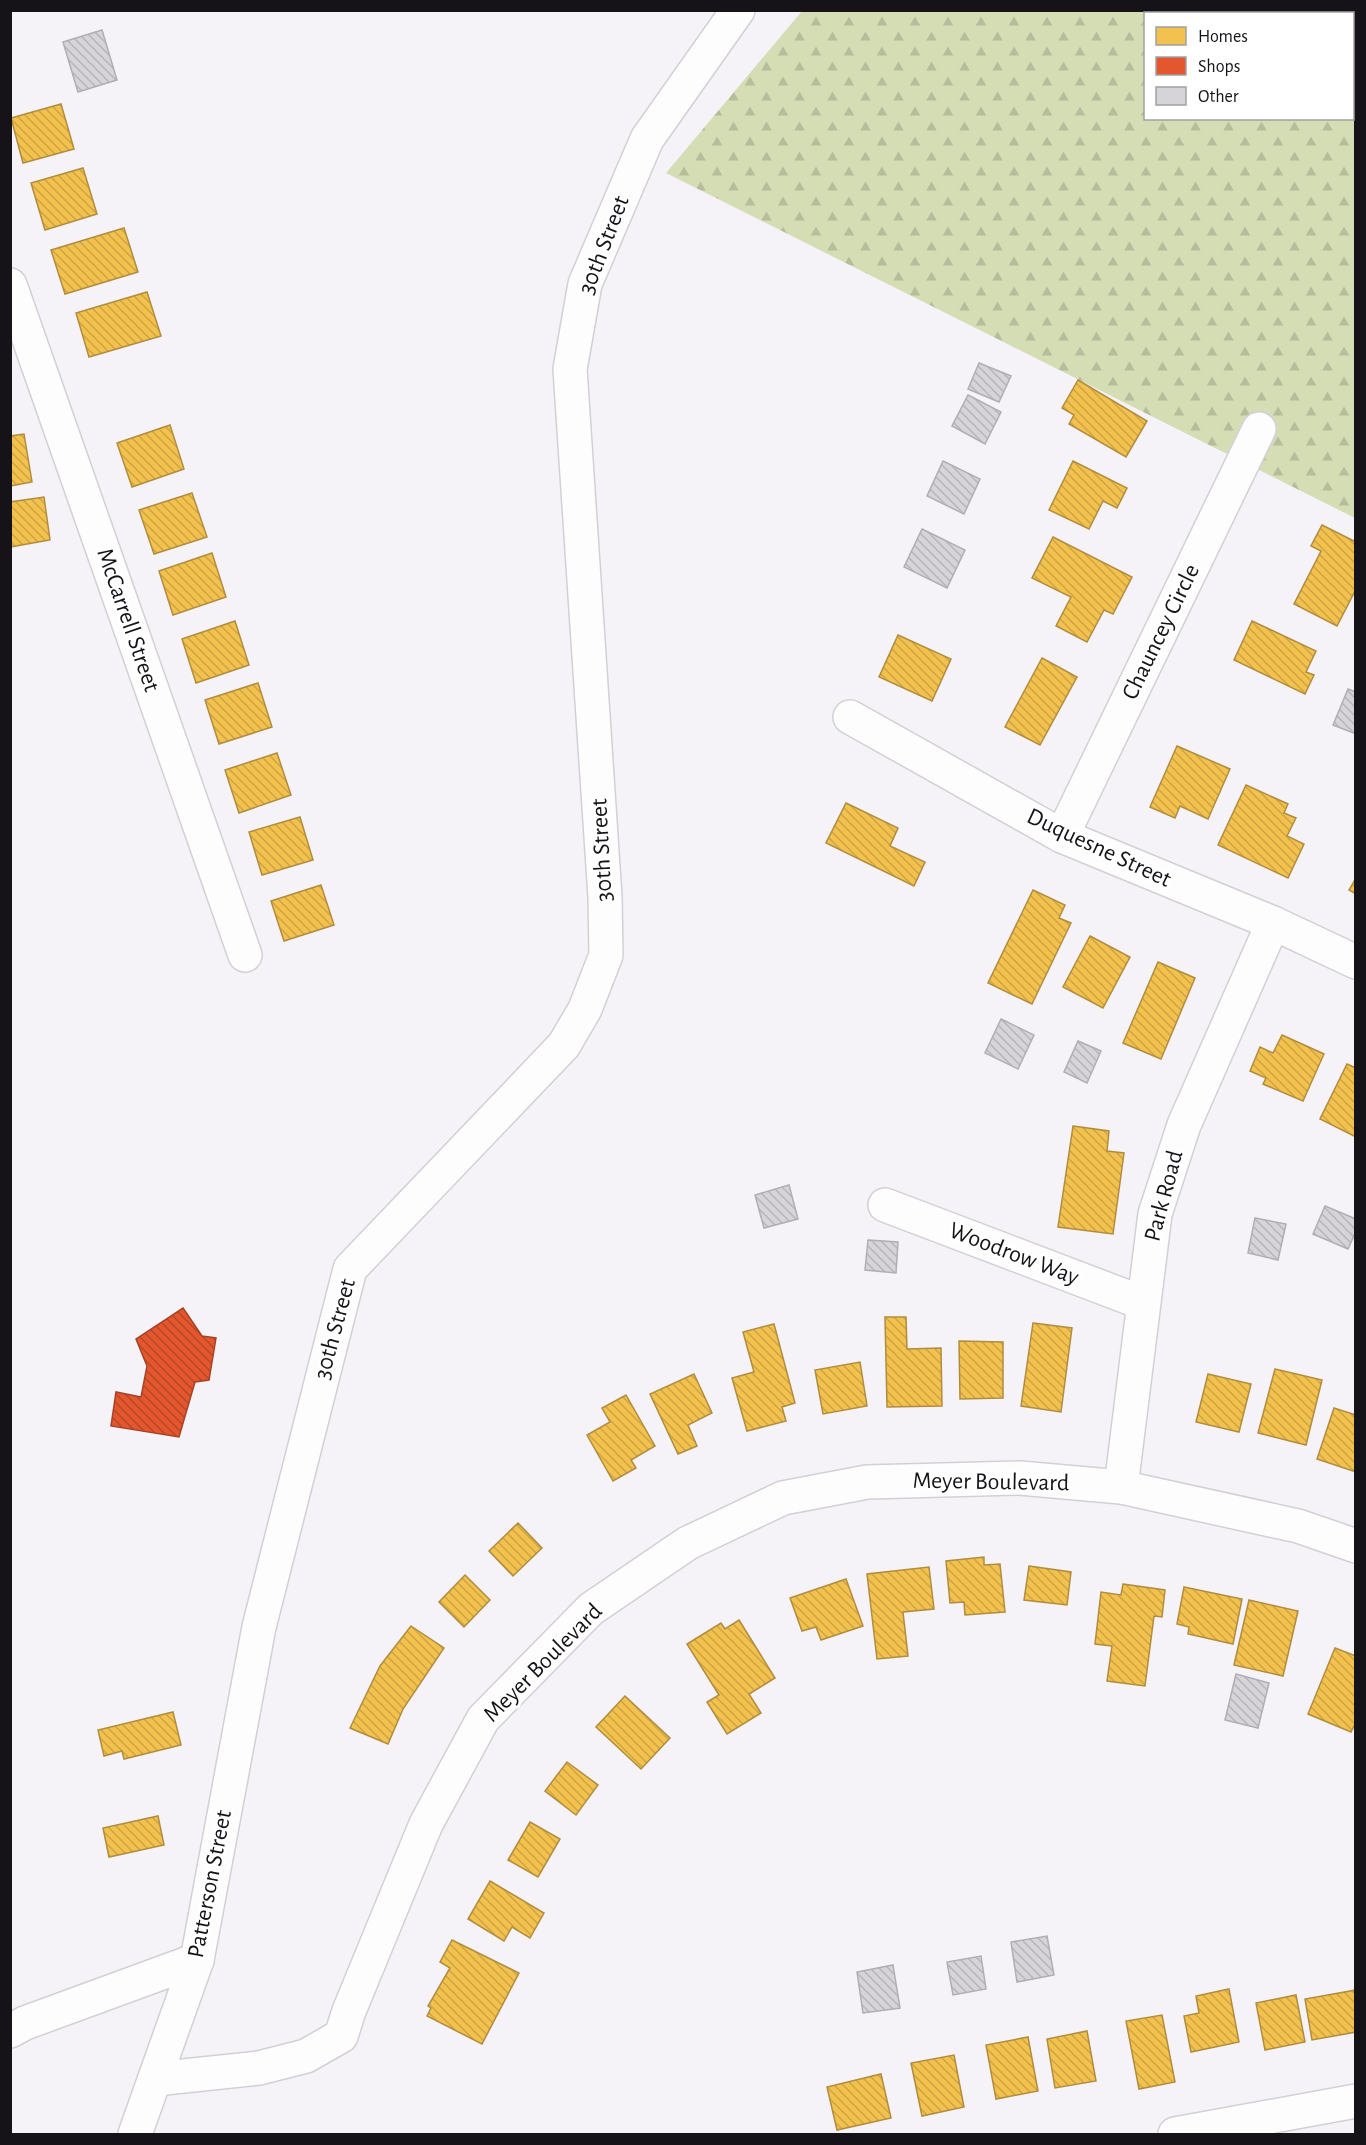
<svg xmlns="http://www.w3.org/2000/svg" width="1366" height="2145" font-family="'Alegreya Sans',sans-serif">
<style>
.forest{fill:url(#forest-firs);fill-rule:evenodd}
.homes{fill:url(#homes-back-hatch);stroke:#b08d3e;stroke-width:1.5}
.shops{fill:url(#shops-back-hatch);stroke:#a64327;stroke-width:1.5}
.building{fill:url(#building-back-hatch);stroke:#b0aeb2;stroke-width:1.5}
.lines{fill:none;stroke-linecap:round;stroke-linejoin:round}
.minor-casing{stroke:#d3d0d5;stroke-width:36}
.minor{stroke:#fefdfe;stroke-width:33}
.labels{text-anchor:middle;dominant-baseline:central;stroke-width:6;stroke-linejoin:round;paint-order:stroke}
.street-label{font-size:24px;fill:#151317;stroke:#fff}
</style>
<defs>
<pattern id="forest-firs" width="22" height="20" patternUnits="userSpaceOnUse" patternTransform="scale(1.5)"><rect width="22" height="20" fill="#d5ddb5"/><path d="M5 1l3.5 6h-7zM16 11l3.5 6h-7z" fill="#b6bd9b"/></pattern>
<pattern id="homes-back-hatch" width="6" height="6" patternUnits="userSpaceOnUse" patternTransform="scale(1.5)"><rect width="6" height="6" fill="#f2c14e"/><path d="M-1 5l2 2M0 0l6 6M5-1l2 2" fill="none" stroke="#cfa543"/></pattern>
<pattern id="shops-back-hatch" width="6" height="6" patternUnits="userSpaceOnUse" patternTransform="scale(1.5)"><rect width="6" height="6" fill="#e4572e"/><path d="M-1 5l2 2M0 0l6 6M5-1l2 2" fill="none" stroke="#b84726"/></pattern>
<pattern id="building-back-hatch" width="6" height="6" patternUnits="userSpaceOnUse" patternTransform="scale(1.5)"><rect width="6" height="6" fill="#d7d4d9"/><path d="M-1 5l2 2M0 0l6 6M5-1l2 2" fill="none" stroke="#b8b5ba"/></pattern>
</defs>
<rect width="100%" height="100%" fill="#f5f2f8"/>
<path class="forest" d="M802 11H1355V518L666 173ZM1146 14H1352V118H1146Z"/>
<g class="homes">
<path d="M61 104 74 149 23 163 11 118Z"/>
<path d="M83 168 97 214 45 230 31 183Z"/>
<path d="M124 228 138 272 65 294 51 250Z"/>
<path d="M147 292 161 336 89 357 76 313Z"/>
<path d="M1078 380 1147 421 1126 457 1069 424 1074 415 1062 408Z"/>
<path d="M170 425 184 469 132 487 117 443Z"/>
<path d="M24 434 32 482 10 486V436Z"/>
<path d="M1073 461 1127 488 1117 508 1103 501 1089 529 1049 510Z"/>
<path d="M192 493 207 537 154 554 139 510Z"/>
<path d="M44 497 50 540 10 547V502Z"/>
<path d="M1322 525 1356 542V589L1337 626 1294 604 1321 551 1311 546Z"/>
<path d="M1053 537 1132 577 1113 614 1104 610 1087 642 1056 626 1071 597 1032 578Z"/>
<path d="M212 553 226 597 173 615 159 571Z"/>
<path d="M235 621 249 665 196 683 182 639Z"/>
<path d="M1252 621 1316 651 1306 672 1314 675 1305 694 1234 660Z"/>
<path d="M898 635 951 659 932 701 879 677Z"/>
<path d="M1042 658 1077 677 1040 745 1005 727Z"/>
<path d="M258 683 272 727 219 744 205 700Z"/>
<path d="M1177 746 1230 769 1208 819 1180 806 1175 818 1150 807Z"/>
<path d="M277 753 291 795 239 813 225 770Z"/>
<path d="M1246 785 1288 804 1284 813 1296 818 1287 836 1304 844 1288 878 1218 845Z"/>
<path d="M846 803 898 828 890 846 925 862 914 886 826 843Z"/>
<path d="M300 817 313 860 262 875 249 832Z"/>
<path d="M1356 878V894L1349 890Z"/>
<path d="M321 885 334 925 284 941 271 901Z"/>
<path d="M1033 890 1065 905 1059 918 1071 923 1032 1004 988 983Z"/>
<path d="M1090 936 1130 957 1103 1008 1063 987Z"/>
<path d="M1158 962 1195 978 1161 1059 1123 1043Z"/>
<path d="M1282 1035 1324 1054 1303 1101 1263 1084 1266 1078 1250 1071 1260 1047 1273 1053Z"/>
<path d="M1347 1064 1356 1068V1137L1320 1119Z"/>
<path d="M1073 1126 1109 1131 1107 1151 1124 1153 1113 1234 1058 1227Z"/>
<path d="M885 1317H906L907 1349 941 1348 942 1406 887 1407Z"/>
<path d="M1033 1323 1072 1328 1061 1412 1021 1406Z"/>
<path d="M774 1324 795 1403 782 1407 786 1421 747 1431 732 1378 754 1372 743 1332Z"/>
<path d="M959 1341 1003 1342V1398L960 1399Z"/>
<path d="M860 1362 867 1406 823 1414 815 1370Z"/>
<path d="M1275 1369 1322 1380 1306 1445 1258 1433Z"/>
<path d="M694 1374 712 1413 688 1425 697 1446 678 1454 650 1394Z"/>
<path d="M1208 1374 1251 1384 1239 1432 1196 1422Z"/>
<path d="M626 1395 655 1446 631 1460 636 1468 613 1481 587 1435 610 1422 602 1408Z"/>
<path d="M1334 1408 1356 1415V1472L1317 1459Z"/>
<path d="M518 1523 542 1548 513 1576 489 1551Z"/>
<path d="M984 1557V1565L1000 1564 1005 1612 965 1615 964 1602 950 1603 946 1561Z"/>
<path d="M1029 1566 1071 1572 1067 1605 1024 1600Z"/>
<path d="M929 1567 934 1609 903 1612 908 1656 877 1659 867 1574Z"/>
<path d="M465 1575 490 1600 464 1627 439 1602Z"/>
<path d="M846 1579 863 1626 821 1640 816 1627 802 1631 790 1598Z"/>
<path d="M1123 1584 1165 1590 1162 1617 1154 1616 1145 1686 1107 1681 1112 1646 1095 1644 1101 1592 1121 1595Z"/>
<path d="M1184 1587 1242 1599 1233 1644 1188 1634 1189 1627 1177 1624Z"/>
<path d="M1249 1600 1298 1611 1283 1676 1234 1665Z"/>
<path d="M739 1620 775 1678 749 1694 761 1713 727 1734 707 1702 719 1695 687 1644 721 1623 725 1629Z"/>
<path d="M411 1626 444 1648 403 1709 388 1744 350 1728 380 1666Z"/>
<path d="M1335 1648 1356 1656V1722L1351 1732 1308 1714Z"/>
<path d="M625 1696 670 1738 641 1769 596 1727Z"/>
<path d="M173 1712 181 1745 124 1759 122 1751 104 1756 98 1730Z"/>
<path d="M567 1762 598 1785 576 1815 545 1791Z"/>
<path d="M158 1816 164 1845 109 1857 103 1828Z"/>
<path d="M530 1822 560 1839 538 1877 508 1860Z"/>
<path d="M490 1881 544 1913 530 1938 512 1927 504 1941 468 1919Z"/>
<path d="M452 1940 519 1973 482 2044 427 2016 431 2008 428 2006 450 1968 440 1962Z"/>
<path d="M1229 1989 1239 2042 1191 2052 1184 2016 1199 2013 1196 1996Z"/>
<path d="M1356 1990V2032L1312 2040 1305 1999Z"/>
<path d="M1296 1995 1305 2042 1265 2050 1256 2003Z"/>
<path d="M1162 2015 1175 2082 1139 2089 1126 2021Z"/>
<path d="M1087 2031 1096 2081 1055 2088 1047 2039Z"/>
<path d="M1028 2037 1038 2091 996 2099 986 2045Z"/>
<path d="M954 2055 964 2107 922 2116 911 2063Z"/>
<path d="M881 2074 891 2118 837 2130 827 2087Z"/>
</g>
<path class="shops" d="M183 1308 202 1336 216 1338 209 1380 195 1382 179 1437 111 1426 116 1392 141 1397 147 1366 136 1339Z"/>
<g class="building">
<path d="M102 30 117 80 78 92 63 42Z"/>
<path d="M979 363 1011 376 999 402 968 389Z"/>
<path d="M968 395 1001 412 985 444 952 426Z"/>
<path d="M943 461 980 479 964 514 927 496Z"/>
<path d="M922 529 965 550 947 588 904 567Z"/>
<path d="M1348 689 1356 692V734L1333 725Z"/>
<path d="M1001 1019 1034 1035 1018 1069 985 1053Z"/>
<path d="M1078 1041 1101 1051 1087 1083 1064 1072Z"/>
<path d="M789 1185 798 1219 764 1228 755 1195Z"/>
<path d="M1325 1206 1356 1219V1231L1348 1249 1313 1234Z"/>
<path d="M1255 1218 1286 1224 1278 1260 1248 1253Z"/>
<path d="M868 1240 898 1242 896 1273 865 1270Z"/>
<path d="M1236 1674 1269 1683 1258 1728 1225 1720Z"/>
<path d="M1047 1936 1054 1975 1017 1982 1011 1942Z"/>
<path d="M981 1956 986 1989 953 1995 947 1962Z"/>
<path d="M893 1965 900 2008 863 2013 857 1972Z"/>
</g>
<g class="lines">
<defs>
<g id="minor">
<path d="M10 285 245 955"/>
<path d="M850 717 1062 836 1273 923 1356 962"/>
<path d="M1062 836 1259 429"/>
<path d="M885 1205 1143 1303"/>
<path d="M1121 1487 1155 1214 1184 1125 1273 923"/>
<path d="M10 2031 25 2023 197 1960"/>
<path d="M155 2079 259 2068 306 2056 341 2036 349 2011 426 1824 483 1719 591 1609 688 1543 783 1498 867 1482 1020 1478 1121 1487 1298 1526 1356 1546"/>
<path d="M135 2134 197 1960 259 1627 350 1269 564 1045 585 1009 606 955 605 897 570 369 585 284 647 139 738 10"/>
<path d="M1175 2134 1356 2101"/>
</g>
</defs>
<use href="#minor" class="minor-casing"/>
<use href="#minor" class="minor"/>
</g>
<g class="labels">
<g class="street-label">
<text transform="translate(604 245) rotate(-69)">30th Street</text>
<text transform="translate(128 620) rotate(71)">McCarrell Street</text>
<text transform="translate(1161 632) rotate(-64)">Chauncey Circle</text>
<text transform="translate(1099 848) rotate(25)">Duquesne Street</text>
<text transform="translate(602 850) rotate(-93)">30th Street</text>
<text transform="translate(1164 1196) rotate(-75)">Park Road</text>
<text transform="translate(1014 1254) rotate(21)">Woodrow Way</text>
<text transform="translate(335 1329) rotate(-75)">30th Street</text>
<text transform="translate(991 1482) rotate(1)">Meyer Boulevard</text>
<text transform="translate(543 1663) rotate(-45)">Meyer Boulevard</text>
<text transform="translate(210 1884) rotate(-79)">Patterson Street</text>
</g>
</g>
<rect width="1366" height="2145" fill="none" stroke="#151317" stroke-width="24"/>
<rect x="1144" y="12" width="210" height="108" fill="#ffffff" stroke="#a1a1a2" stroke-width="1.5"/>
<rect x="1156" y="27" width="30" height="18" fill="#f2c14e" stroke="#a1a1a2" stroke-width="1.5"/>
<text x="1198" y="42" font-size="18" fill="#151317">Homes</text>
<rect x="1156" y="57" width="30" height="18" fill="#e4572e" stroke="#a1a1a2" stroke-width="1.5"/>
<text x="1198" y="72" font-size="18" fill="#151317">Shops</text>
<rect x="1156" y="87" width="30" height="18" fill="#d7d4d9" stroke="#a1a1a2" stroke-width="1.5"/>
<text x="1198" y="102" font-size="18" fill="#151317">Other</text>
</svg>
